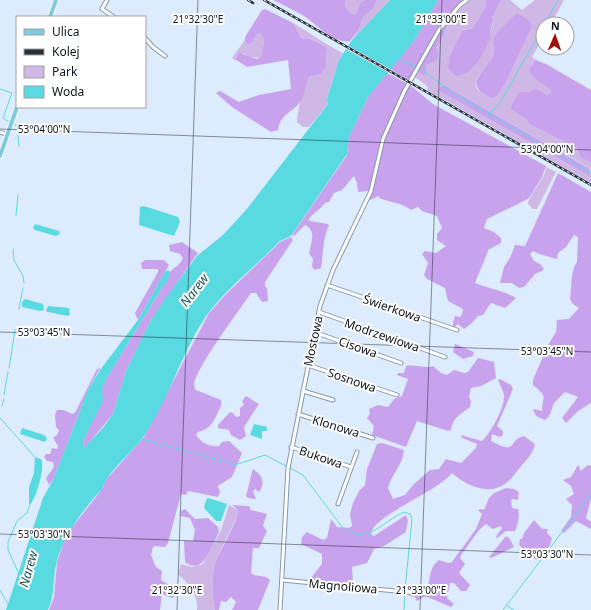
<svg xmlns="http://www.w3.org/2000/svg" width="591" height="610" font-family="'Noto Sans',sans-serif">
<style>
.green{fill:#cfb8e6;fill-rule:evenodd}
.forest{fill:#c9a2ed}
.water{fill:#59d9e0}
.pier{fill:#dcebfe}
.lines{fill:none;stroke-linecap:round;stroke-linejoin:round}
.stream{stroke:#59d9e0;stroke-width:1}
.minor-casing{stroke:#8698ae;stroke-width:5}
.major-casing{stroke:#fff;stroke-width:6}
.minor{stroke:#fff;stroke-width:3}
.major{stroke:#7fc9e3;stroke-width:4}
.rail-casing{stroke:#272f38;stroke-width:2.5}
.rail{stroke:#fff;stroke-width:1;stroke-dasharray:3;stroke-linecap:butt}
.ticks{fill:none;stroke:#0f161e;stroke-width:1;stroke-opacity:0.45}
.labels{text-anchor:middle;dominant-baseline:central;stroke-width:4;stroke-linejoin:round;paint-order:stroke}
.street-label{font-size:12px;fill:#0f161e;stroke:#fff}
.water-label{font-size:13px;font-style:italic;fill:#23595c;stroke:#fff}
.ticks-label{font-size:10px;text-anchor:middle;fill:#0f161e;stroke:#fff;stroke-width:4;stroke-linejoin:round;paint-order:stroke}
</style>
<rect width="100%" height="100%" fill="#dcebfe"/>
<g class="green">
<path d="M346 0H365L360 3 358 9 355 14 350 13 345 5Z"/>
<path d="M377 0H390L352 40 359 29 363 17 372 10Z"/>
<path d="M470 0H485L486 6 473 28 465 30 460 35 449 62 473 68 491 37 490 33 493 25 492 18 501 0H510L522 10 535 0H564L551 24H543V38L532 57 538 61H534L531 65 551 90V94L547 95 536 88 528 92H522L512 110 524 118 531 125 577 148 580 157 591 163V169L444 85 441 92 591 177V183L427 90 428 87 415 77 416 70 426 68V64L443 37 450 18ZM532 27 497 96C487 96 469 91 478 77 480 74 485 71 487 68 490 59 497 51 493 42Z"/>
<path d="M293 23C310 33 326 45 343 53L339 60 327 98 328 104 309 127H303L297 122C298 108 302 90 309 77L321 74 326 67 327 47 311 39H302Z"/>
<path d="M258 33 263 36 264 42 261 58 250 57 244 54 235 58 236 61 232 58 245 40V43H252Z"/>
<path d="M546 167 556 172 537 209H533L528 204C530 191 545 181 546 167Z"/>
<path d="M229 505 238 510C234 528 222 544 216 561 211 576 212 595 215 610H197C199 596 188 583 178 574L181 564 192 567 203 564 221 530Z"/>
</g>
<g class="forest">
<path d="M273 0H346L345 5 350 13 355 14 358 9 360 3 365 0H377L372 10 363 17 359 29 350 41C334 44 316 24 304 16 294 10 283 5 273 0Z"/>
<path d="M438 0H464L450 18 443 37 436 48C441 58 436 62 426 64V73L424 75 415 70 408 80 390 69 414 41Z"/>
<path d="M485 0H501L492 18 493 21 490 33 491 37C484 52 474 76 455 76L448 68 450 56 462 31 473 28 486 6Z"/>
<path d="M265 9 293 23 302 39H311L327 47 326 67 321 74 309 77C305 85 304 97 301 101 293 112 280 114 278 130L271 132 232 107 216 93 220 91 239 102 259 95 291 89 288 60 247 67 235 59 239 53 257 59 261 57 264 42 263 36 258 33 252 43 248 44 245 42V37L262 10Z"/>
<path d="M517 13 530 21 532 27 506 81 497 96 492 98C484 93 477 92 476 82 481 70 499 57 493 42L496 34Z"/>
<path d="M534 61H538L546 64 591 90V163L580 157 577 148 531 125 524 118 512 110 511 107 519 92H528L536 88 547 95 551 93V90L533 77 529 70Z"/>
<path d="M387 73 410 85 433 104 546 166 541 179 528 199 487 219 484 228 494 232 501 238V243L488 250C485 262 479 271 475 283 482 286 513 294 516 298L505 308 491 303 483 315 478 316 472 323 464 329 458 324 453 328V322L455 316 460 317 462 314 463 309 448 301 445 288 427 279 424 275 428 263 422 254 425 251 436 253 446 246 437 240V234L442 228 437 216 422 211 418 207 411 210C401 202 391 203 379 198V196L370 200 369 191 358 192 357 183 354 176 342 190 334 193 329 202 325 203C320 210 314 212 309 219L310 221 328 224 329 226C323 235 323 257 321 268L315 270 312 267 313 259 309 253C311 243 317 231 305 225L294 236 292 235 347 155 349 137 368 97Z"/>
<path d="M444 85 590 169 591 177 441 92 439 88Z"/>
<path d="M558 173 591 192V403L578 411 566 423 562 418 578 397 565 392C562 395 555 401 553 405 551 411 551 415 545 420L536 416 533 410 534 409 542 411C542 395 549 398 533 385V380L548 345 556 332 557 320 569 319 579 308 573 304 570 299 572 276 574 267 577 262 578 237 574 235 566 247 558 253 557 259 539 254 533 251 530 254 534 261 540 264 544 269 542 271 535 274 524 287 519 288 512 283H500L504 267 511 256 515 245 525 246 526 244Z"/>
<path d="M291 237 293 240 265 282V286L267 288 268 301 262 302 256 293H251C239 311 197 366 194 384 194 385 195 389 196 390L221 400C223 404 220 408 218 412 213 423 210 429 198 432L196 435C201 443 210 447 219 446L222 442 229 441 242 453 232 477 218 486 220 492 218 497 188 491 186 495 181 494 168 543 165 547 156 546 153 547 151 555 156 567 162 571 161 580 176 589 175 596 172 598 162 594 160 610H49L54 597 57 562 63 544 70 530 103 488 105 481 144 437 209 313 225 295 280 242Z"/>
<path d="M182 242 198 253 151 320 126 371 113 414 84 449 83 441 102 402V389L107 378 163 286C168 280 167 277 170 272 174 267 179 267 183 258L180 254 170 251 169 245Z"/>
<path d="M145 260H164L169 265 138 320 135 313 158 272V269H142L141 263Z"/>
<path d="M455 344 474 352 473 356 463 359 453 352Z"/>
<path d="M478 358 494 362 496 378 481 386 471 388 469 397 471 401 470 407C459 416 454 416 451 430L448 431 417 421 406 447 372 435 374 426 367 418 370 414 369 409 378 405 388 407 394 399 402 396 408 379 397 375 398 373H404L406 366C415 364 427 369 433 366L441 373 447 375 454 370 464 373 468 372Z"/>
<path d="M100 368 88 390 54 478 49 485 46 478 54 467 53 462 47 461 44 457 46 454H50L52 448 57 449 58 446 53 438 57 435 59 430 56 427 55 415 57 410H63L73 414 76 411 97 369Z"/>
<path d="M500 379 511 385 513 389 497 426 503 431V435L500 437 492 434 491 441C519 456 507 440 524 436L535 444C534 452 527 459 522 465 517 471 512 479 505 484 488 496 465 485 452 473 439 491 372 516 371 534L374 536 406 515 408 520 406 532 384 546 374 549 367 563 352 567 353 583 351 585 312 581 311 578 322 564V554L301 544 302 537 307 532 323 540 327 538 331 519 337 527 349 528 352 526 350 514 353 503 359 491 365 485 367 469 377 444 382 443 404 450C403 465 391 475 388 488L393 499 405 495 413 485 430 470 439 469 446 459 461 463 476 448 477 444 462 438 461 435 482 441C491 432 502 412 504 399 505 392 500 386 498 380Z"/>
<path d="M246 396 259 404 244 427 246 436 240 440 231 435 229 430 218 428V425L230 412 233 413 236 417 240 416V408L244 405 242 401Z"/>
<path d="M578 465 581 471 588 465 591 466V499L586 518 591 522V529L576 521 564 533 561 531 571 517 572 505 566 499 574 494 571 486 563 480 571 477Z"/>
<path d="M253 469C262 475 266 482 259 492L255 489 253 491 256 499 248 498 246 496C249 487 250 477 253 469Z"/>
<path d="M506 488 514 489 519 492 518 500 512 499 511 501 512 508 518 509C520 516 518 524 515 531H506L497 538 496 537 502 528 501 526 493 529 486 524 479 530 461 555 460 558 465 564 459 573 470 585 466 591H461L454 583H450L447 598 454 604 451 607 425 596 417 601 415 597 409 596V589H420L428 585C431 575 430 566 439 560L448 563 452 562 476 529 482 514 478 510 481 509 484 510 489 498 494 493Z"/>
<path d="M232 505 249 506 251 510 267 514 263 526 267 531 259 548H253L251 573C257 578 265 574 270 580L258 610H232L236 602 231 597 226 602 221 601 219 610H215C212 595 211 575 216 561 223 544 235 528 238 510Z"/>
<path d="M185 509 195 519 208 518 218 527 219 532C212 544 204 577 185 562L184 541H193L195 530 190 518 180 516 181 511Z"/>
<path d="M534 520 542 529H548L547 533 552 538 550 545 538 560 535 559 528 550 523 549 519 545 520 539H522L524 533Z"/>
<path d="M506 536 510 539 514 547 491 558 489 557Z"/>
</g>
<g class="water">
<path d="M390 0H438L414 41 368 97 349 137 347 154 291 236 280 241C257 265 229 286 209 312 182 350 170 398 144 436 135 450 105 474 103 488 85 507 63 536 57 561 52 579 56 592 48 610H6L43 498 54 478 88 390 100 370 138 320 165 272 168 270 170 272 168 280 163 286 107 378 102 389 103 401 83 441 84 448 102 429 113 414 126 371 151 320 165 299 197 256 223 235 246 210 328 104 327 99 339 60 352 40Z"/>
<path d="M144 206 178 217 180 222 174 236 139 225 140 207Z"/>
<path d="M35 224 59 231 60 234 56 236 35 230 33 228Z"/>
<path d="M25 299 43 304 44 310 40 311 22 307V302Z"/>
<path d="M48 306 69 308 70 314 68 316 48 312 46 311Z"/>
<path d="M254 424 267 427V431H262V439L250 435Z"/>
<path d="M22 428 44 435 47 438 45 442 20 434Z"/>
<path d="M35 457 41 459C46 465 36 499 30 505L29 504V487L34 473Z"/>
<path d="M208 498 227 504 221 521H216L204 508 206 500Z"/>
</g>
<path class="pier" d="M347 45 392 70 389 73 344 48Z"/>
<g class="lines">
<g class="stream">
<path d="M545 24 558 0"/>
<path d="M398 59 417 67"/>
<path d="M420 68 454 94 591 173"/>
<path d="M0 89 12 93 3 118 9 122"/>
<path d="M489 114 500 103 543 27"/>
<path d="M15 124 17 127 19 146"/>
<path d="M16 216 18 195"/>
<path d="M13 249 14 260 23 276 24 283"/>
<path d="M19 309 23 288"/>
<path d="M9 368 15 330"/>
<path d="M4 395 8 372"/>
<path d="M2 406 4 399"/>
<path d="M0 418 35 457"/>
<path d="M142 439 191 452"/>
<path d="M195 453 235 465 265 455 286 466"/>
<path d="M290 468 303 475 342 527C366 547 383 521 404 512L410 514 412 519 405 590"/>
<path d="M19 574 8 550V542L17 521 27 513 30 505"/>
<path d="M0 590 8 604"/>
<path d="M507 606 514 610"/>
<path d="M404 610 405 594"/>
<path d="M503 610 591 494"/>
</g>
<defs>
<g id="minor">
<path d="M107 0 102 9 114 17"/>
<path d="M145 38 153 47 165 56"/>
<path d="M0 132 8 135"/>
<path d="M327 285 457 330"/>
<path d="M319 312 445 357"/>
<path d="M314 332 401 363"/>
<path d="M308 365 397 395"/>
<path d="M303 391 333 400"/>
<path d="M298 414 373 438"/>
<path d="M291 447 351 467"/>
<path d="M338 504 357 452"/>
<path d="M282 580 427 594"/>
<path d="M280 610 288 468 320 306 333 270 371 191 383 139 404 92 439 30 460 5 467 0"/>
</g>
<g id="major">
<path d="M50 17 56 0"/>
<path d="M0 156 17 107"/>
</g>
</defs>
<use href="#minor" class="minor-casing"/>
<use href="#major" class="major-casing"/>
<use href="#minor" class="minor"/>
<use href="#major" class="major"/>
<defs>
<g id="rail">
<path d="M248 0 253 3"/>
<path d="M264 0 591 185"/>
</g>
</defs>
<use href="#rail" class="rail-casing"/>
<use href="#rail" class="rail"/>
</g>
<path class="ticks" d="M0 129 591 150M0 332 591 352M0 534 591 555M177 610 198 0M420 610 442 0"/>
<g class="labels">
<g class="street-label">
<text transform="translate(392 308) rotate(19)">Świerkowa</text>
<text transform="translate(382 335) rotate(19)">Modrzewiowa</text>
<text transform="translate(313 341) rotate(-78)">Mostowa</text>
<text transform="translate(358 347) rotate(19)">Cisowa</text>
<text transform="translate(352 380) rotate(19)">Sosnowa</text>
<text transform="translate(336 426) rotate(17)">Klonowa</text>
<text transform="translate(321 457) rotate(19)">Bukowa</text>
<text transform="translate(343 586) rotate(5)">Magnoliowa</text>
</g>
<g class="water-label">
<text transform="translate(194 290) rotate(-52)">Narew</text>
<text transform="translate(28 569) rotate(-74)">Narew</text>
</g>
</g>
<g class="ticks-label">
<text x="198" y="23">21°32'30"E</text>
<text x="441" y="23">21°33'00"E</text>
<text x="44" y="133">53°04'00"N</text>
<text x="547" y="153">53°04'00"N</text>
<text x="44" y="336">53°03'45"N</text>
<text x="547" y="355">53°03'45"N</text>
<text x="44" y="538">53°03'30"N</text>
<text x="547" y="558">53°03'30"N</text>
<text x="177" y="594">21°32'30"E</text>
<text x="421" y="594">21°33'00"E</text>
</g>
<rect x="16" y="16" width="130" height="92" fill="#ffffff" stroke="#9fa2a5"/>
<rect x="24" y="29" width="20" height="6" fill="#7fc9e3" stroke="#9fa2a5"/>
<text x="52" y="36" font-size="12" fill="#0f161e">Ulica</text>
<rect x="24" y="49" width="20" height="6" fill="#272f38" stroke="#9fa2a5"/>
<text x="52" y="56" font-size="12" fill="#0f161e">Kolej</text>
<rect x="24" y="66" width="20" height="12" fill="#cfb8e6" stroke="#9fa2a5"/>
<text x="52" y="76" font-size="12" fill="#0f161e">Park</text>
<rect x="24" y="86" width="20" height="12" fill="#59d9e0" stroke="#9fa2a5"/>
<text x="52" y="96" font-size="12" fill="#0f161e">Woda</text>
<g transform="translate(555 36) rotate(2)"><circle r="19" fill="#ffffff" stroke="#9fa2a5"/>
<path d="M0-3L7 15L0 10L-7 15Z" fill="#a40e09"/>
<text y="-6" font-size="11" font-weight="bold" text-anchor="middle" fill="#0f161e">N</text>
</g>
</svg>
